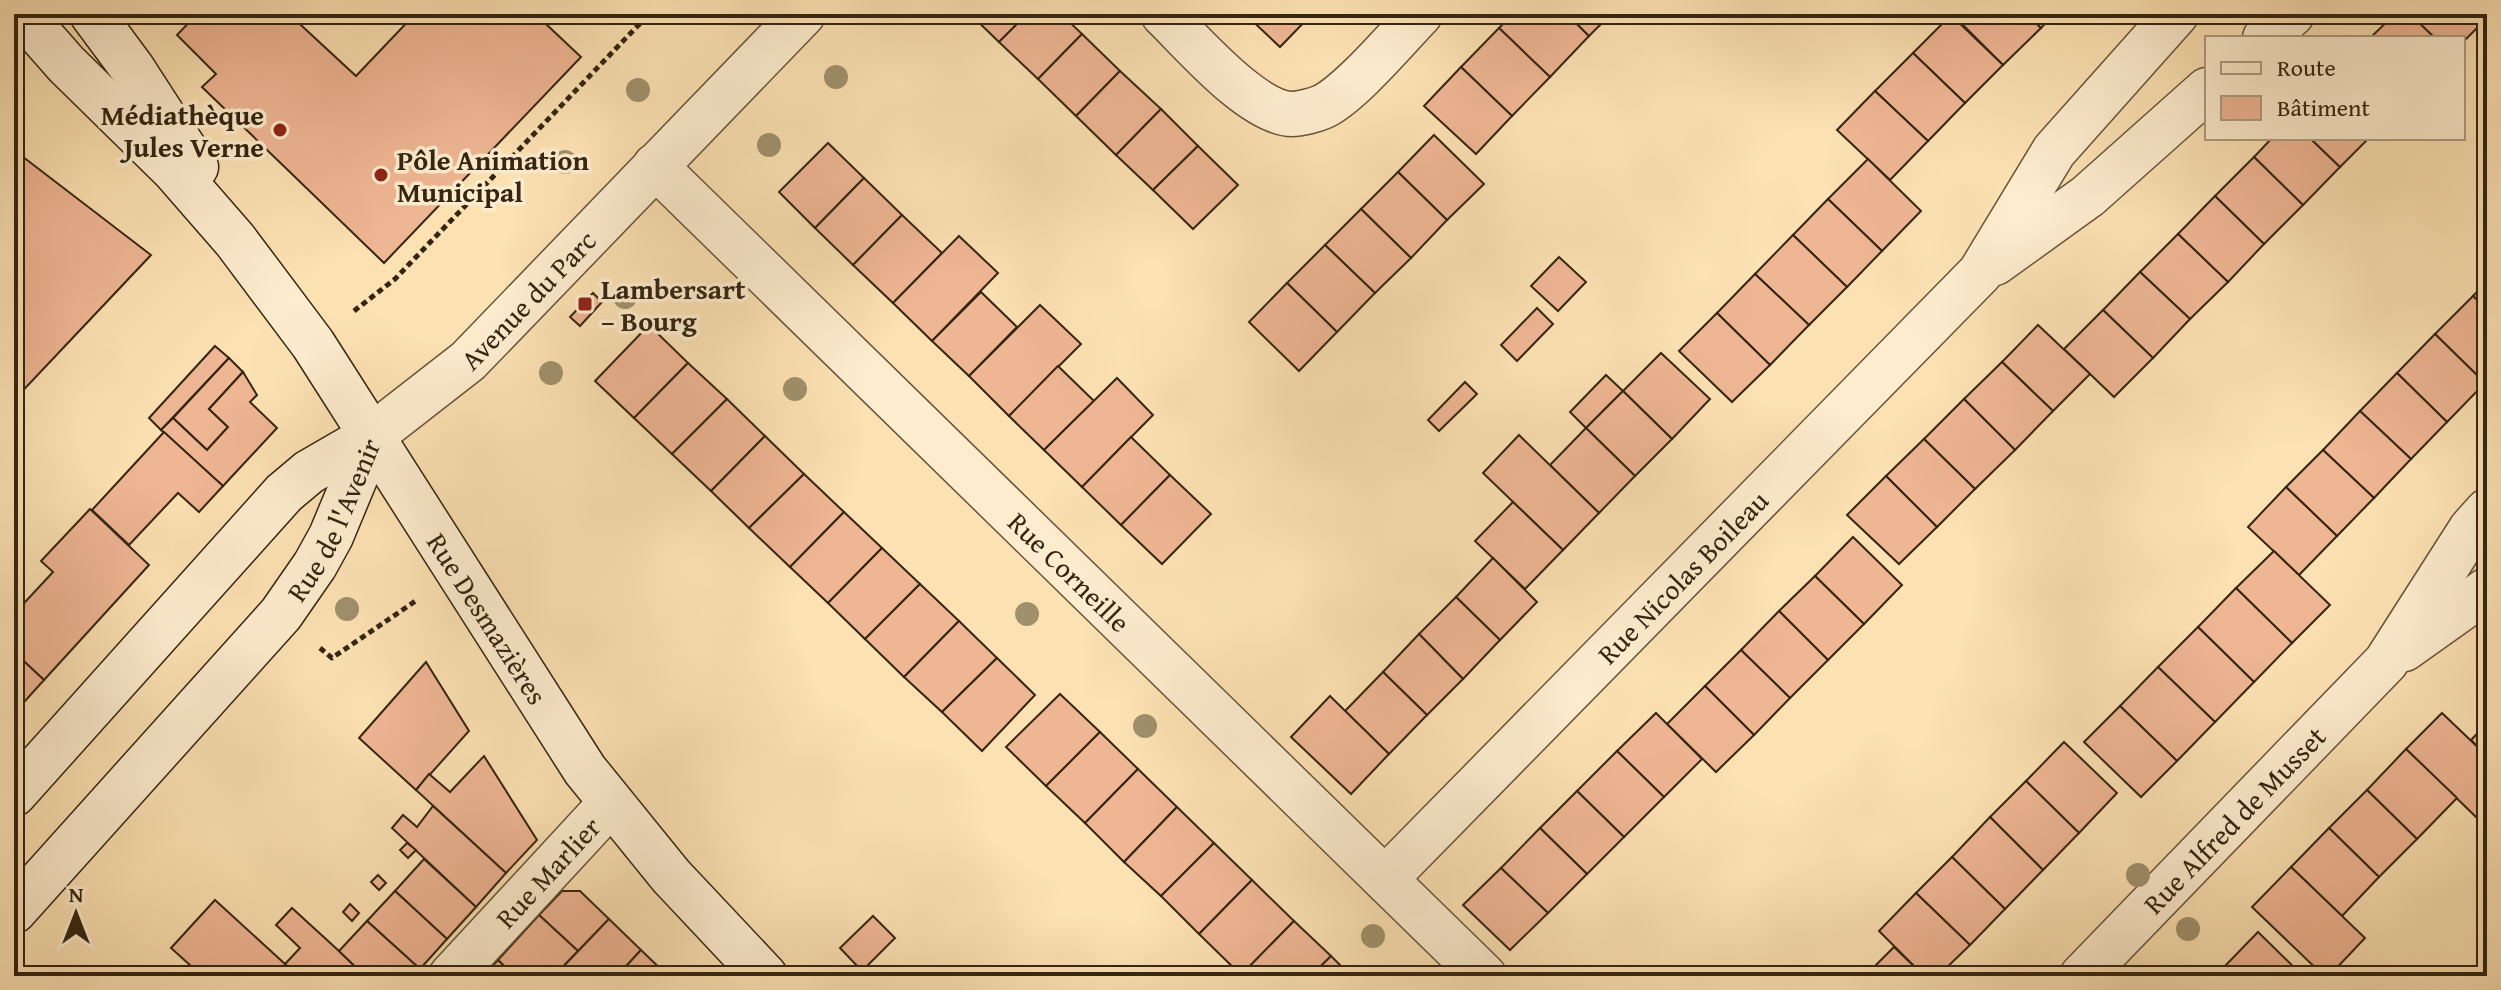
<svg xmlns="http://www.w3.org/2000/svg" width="2501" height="990" font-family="'Gentium Book Plus',serif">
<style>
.building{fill:#efb694;stroke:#342511;stroke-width:2}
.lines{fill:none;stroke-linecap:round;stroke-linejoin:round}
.street-casing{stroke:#66543a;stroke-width:47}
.secondary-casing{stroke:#342511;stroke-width:47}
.path{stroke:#342511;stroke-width:5;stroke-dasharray:6 4;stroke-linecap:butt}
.street{stroke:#fdecce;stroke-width:44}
.secondary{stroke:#fdecce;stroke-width:44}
.tree{fill:#a0906c}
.poi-dot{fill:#8f2418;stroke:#fdecce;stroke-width:3}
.labels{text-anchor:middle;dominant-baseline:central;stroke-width:7;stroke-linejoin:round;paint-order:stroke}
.poi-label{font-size:28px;font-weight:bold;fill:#342511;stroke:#fdecce;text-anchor:start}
.street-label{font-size:28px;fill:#342511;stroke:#fdecce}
</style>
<rect width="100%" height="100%" fill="#fce1b3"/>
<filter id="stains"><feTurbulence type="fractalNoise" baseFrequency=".0025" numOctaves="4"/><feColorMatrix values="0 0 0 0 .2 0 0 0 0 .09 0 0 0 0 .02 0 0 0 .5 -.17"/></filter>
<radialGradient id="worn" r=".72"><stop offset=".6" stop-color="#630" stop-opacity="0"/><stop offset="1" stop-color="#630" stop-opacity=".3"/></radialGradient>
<g class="building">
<path d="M197 14H289L356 76 415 14H542L550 21 546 24 581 57 384 263 202 87 216 74 177 35Z"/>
<path d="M970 14H1027L999 42Z"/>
<path d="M1027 14H1061L1082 34 1038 79 999 42Z"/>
<path d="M1245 14H1312L1280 47Z"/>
<path d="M1513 14H1567L1589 36 1550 77 1499 28Z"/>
<path d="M1567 14H1611L1589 36Z"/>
<path d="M1952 14H2027L2041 28 2003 65Z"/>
<path d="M2027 14H2054L2041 28Z"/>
<path d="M2395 14H2410L2435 38H2370Z"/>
<path d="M2410 14H2485L2487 18 2463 42V38H2435Z"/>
<path d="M1951 15 2003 65 1965 103 1913 53Z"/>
<path d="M1499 28 1550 77 1512 116 1461 67Z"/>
<path d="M1082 34 1120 71 1076 116 1038 79Z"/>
<path d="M1913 53 1965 103 1928 141 1875 91Z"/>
<path d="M1461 67 1512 116 1476 154 1424 106Z"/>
<path d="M1120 71 1161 109 1116 155 1076 116Z"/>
<path d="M1875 91 1928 141 1890 180 1837 130Z"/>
<path d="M1161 109 1198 146 1153 190 1116 155Z"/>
<path d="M1434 135 1484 184 1447 220 1398 172Z"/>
<path d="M2272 138H2310L2340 167 2303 205 2254 157Z"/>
<path d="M2310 138H2369L2340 167Z"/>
<path d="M828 143 864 178 815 228 779 192Z"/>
<path d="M1198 146 1238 185 1193 229 1153 190Z"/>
<path d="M14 150 151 255 14 400Z"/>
<path d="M2254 157 2303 205 2264 244 2215 196Z"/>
<path d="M1868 159 1921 211 1882 251 1828 199Z"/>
<path d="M1398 172 1447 220 1411 258 1361 209Z"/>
<path d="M864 178 902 215 853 265 815 228Z"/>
<path d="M2215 196 2264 244 2228 282 2178 234Z"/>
<path d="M1828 199 1882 251 1847 287 1793 235Z"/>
<path d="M1361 209 1411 258 1375 293 1325 245Z"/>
<path d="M902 215 942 253 893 303 853 265Z"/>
<path d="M2178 234 2228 282 2190 319 2140 272Z"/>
<path d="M1793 235 1847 287 1809 325 1755 274Z"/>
<path d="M959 236 998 273 932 341 893 303Z"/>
<path d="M1325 245 1375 293 1337 332 1287 283Z"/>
<path d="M1559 257 1586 282 1558 311 1531 286Z"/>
<path d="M2140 272 2190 319 2153 358 2103 310Z"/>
<path d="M1755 274 1809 325 1770 365 1717 313Z"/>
<path d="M2487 281V310L2473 296Z"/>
<path d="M1287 283 1337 332 1299 371 1249 322Z"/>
<path d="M981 292 1017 327 969 376 932 341Z"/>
<path d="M593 293 602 302 580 326 570 317Z"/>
<path d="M2473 296 2487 310 2485 383 2435 334Z"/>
<path d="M1040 305 1081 344 1009 416 969 376Z"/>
<path d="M1537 308 1553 324 1517 361 1501 345Z"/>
<path d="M2103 310 2153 358 2114 397 2064 349Z"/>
<path d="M1717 313 1770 365 1732 402 1679 351Z"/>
<path d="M649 325 688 363 634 418 595 381Z"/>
<path d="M2038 325 2090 374 2053 411 2002 362Z"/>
<path d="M2435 334 2485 383 2447 422 2397 373Z"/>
<path d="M215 346 229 358 161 430 149 418Z"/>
<path d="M1661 353 1710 399 1672 439 1623 391Z"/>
<path d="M229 358 243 372 209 409 228 427 207 450 173 418Z"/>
<path d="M2002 362 2053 411 2015 450 1964 399Z"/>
<path d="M688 363 727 399 672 454 634 418Z"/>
<path d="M1058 366 1094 401 1044 450 1009 416Z"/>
<path d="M243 372 257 395 250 402 277 428 223 486 161 430 173 418 207 450 228 427 209 409Z"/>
<path d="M2397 373 2447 422 2411 459 2360 411Z"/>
<path d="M1606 375 1623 391 1586 428 1570 412Z"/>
<path d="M1117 378 1153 415 1082 487 1044 450Z"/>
<path d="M1465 382 1477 394 1439 431 1428 420Z"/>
<path d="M1623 391 1672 439 1635 476 1586 428Z"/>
<path d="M727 399 765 436 711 491 672 454Z"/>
<path d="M1964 399 2015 450 1975 489 1924 439Z"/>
<path d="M2360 411 2411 459 2374 498 2323 450Z"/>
<path d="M1586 428 1635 476 1599 513 1550 465Z"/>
<path d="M164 432 223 486 199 512 178 493 129 545 92 510Z"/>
<path d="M1519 435 1599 513 1563 550 1483 473Z"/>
<path d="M765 436 804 474 749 528 711 491Z"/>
<path d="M1131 437 1170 475 1121 525 1082 487Z"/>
<path d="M1924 439 1975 489 1937 527 1886 476Z"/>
<path d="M2323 450 2374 498 2337 536 2286 487Z"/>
<path d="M804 474 844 512 790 567 749 528Z"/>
<path d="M1170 475 1211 514 1162 564 1121 525Z"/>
<path d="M1886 476 1937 527 1899 564 1847 515Z"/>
<path d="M2286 487 2337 536 2299 575 2248 527Z"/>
<path d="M1513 502 1563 550 1525 589 1475 541Z"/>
<path d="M90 509 149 565 44 680 14 652V614L53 572 41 561Z"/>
<path d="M844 512 882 548 828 603 790 567Z"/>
<path d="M1853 537 1902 585 1864 624 1815 576Z"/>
<path d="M882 548 920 584 865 639 828 603Z"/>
<path d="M2274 551 2330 605 2292 643 2236 588Z"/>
<path d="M1493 558 1537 602 1500 640 1456 597Z"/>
<path d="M1815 576 1864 624 1828 660 1779 611Z"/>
<path d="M920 584 959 621 904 677 865 639Z"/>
<path d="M2236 588 2292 643 2254 682 2198 627Z"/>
<path d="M1456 597 1500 640 1463 679 1419 634Z"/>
<path d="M1779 611 1828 660 1790 698 1741 650Z"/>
<path d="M959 621 997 658 942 712 904 677Z"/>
<path d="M2198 627 2254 682 2215 722 2158 667Z"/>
<path d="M1419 634 1463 679 1427 715 1383 672Z"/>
<path d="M1741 650 1790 698 1754 735 1705 686Z"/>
<path d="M14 652 44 680 16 711 14 709Z"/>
<path d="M997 658 1035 695 982 751 942 712Z"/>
<path d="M426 662 469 731 416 790 359 738Z"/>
<path d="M2158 667 2215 722 2177 761 2120 706Z"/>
<path d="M1383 672 1427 715 1389 754 1345 711Z"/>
<path d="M1705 686 1754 735 1716 772 1667 724Z"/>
<path d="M1060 694 1100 732 1046 786 1006 747Z"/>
<path d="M1330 696 1389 754 1351 794 1291 737Z"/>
<path d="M2120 706 2177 761 2141 797 2084 742Z"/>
<path d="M1656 713 1702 759 1664 797 1617 751Z"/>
<path d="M2442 713 2487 756V805L2476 817 2406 749Z"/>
<path d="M2487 723V756L2471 740Z"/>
<path d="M1100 732 1138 769 1085 823 1046 786Z"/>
<path d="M2064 742 2117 793 2079 833 2026 781Z"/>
<path d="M2406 749 2457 798 2417 839 2367 790Z"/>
<path d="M1617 751 1664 797 1624 837 1577 791Z"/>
<path d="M484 756 537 840 506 873 416 790 429 774 450 792Z"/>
<path d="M1138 769 1177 807 1124 862 1085 823Z"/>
<path d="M2026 781 2079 833 2043 870 1990 817Z"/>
<path d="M2367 790 2417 839 2379 877 2329 828Z"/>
<path d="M1577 791 1624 837 1587 874 1540 828Z"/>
<path d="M433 806 506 873 476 907 392 828 403 815 417 827Z"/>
<path d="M1177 807 1214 843 1161 896 1124 862Z"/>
<path d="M1990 817 2043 870 2005 909 1952 857Z"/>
<path d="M1540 828 1587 874 1548 913 1501 868Z"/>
<path d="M2329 828 2379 877 2342 916 2291 867Z"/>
<path d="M407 843 416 850 408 858 400 850Z"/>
<path d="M1214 843 1252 880 1199 934 1161 896Z"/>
<path d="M1952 857 2005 909 1970 945 1916 893Z"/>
<path d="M424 859 476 907 447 939 395 891Z"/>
<path d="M2291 867 2365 938 2329 976H2324L2252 907Z"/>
<path d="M1501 868 1548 913 1510 950 1463 905Z"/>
<path d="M378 875 386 883 379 890 371 882Z"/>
<path d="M1252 880 1294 921 1241 975 1199 934Z"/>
<path d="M395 891 447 939 420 969 367 921Z"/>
<path d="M562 891H580L609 919 578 951 539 915Z"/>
<path d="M1916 893 1970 945 1938 976H1924L1879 931Z"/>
<path d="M215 900 285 964 298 976H202L171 948Z"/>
<path d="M350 904 359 913 352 921 343 912Z"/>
<path d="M292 908 339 951 365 976H298L285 964 300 948 276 925Z"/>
<path d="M539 915 578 951 554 976H514L498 960Z"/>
<path d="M873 916 895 938 862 971 840 948Z"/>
<path d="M609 919 641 950 617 976H565L559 971Z"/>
<path d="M367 921 420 969 413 976H365L339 951Z"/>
<path d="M1294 921 1331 956 1311 976 1241 975Z"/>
<path d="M2258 932 2303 976H2229L2222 969Z"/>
<path d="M1894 947 1924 976H1865Z"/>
<path d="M641 950 668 976H617Z"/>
<path d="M1331 956 1351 976H1311Z"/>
<path d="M498 960 514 976H483Z"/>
</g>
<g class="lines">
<defs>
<g id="street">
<path d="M1163 14C1192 42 1252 113 1292 114 1300 114 1315 110 1322 107 1349 95 1398 37 1420 14"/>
<path d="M2265 38 2292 14"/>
<path id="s1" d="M655 166 1484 976"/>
<path d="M1995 263 2088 196 2207 90"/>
<path id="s2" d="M373 435 468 361 803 14"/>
<path d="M2404 649 2487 590"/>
<path id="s3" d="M1385 879 1980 273 2054 151 2176 14"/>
<path id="s4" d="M451 976 610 804"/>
<path id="s5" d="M2082 976 2386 662 2471 529 2487 511"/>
</g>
<g id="secondary">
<path id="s6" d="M22 14 66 64 174 170 235 240 313 344 585 770 671 876 765 976"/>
<path d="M92 14 132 68 196 167"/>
<path d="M14 794 284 493 309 472 373 435"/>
<path id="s7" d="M14 911 281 614 315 565 331 536 373 435"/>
</g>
</defs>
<use href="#street" class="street-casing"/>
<use href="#secondary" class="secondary-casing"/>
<g class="path">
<path d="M354 311 395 279 649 14"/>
<path d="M320 648 332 658 417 600"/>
</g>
<use href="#street" class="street"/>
<use href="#secondary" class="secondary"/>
</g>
<g class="tree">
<circle cx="836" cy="77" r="12"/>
<circle cx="638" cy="90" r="12"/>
<circle cx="769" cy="145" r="12"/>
<circle cx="565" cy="162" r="12"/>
<circle cx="625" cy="297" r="12"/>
<circle cx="551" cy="373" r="12"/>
<circle cx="795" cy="389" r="12"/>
<circle cx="347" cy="609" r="12"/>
<circle cx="1027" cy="614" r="12"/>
<circle cx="1145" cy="726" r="12"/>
<circle cx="2138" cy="875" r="12"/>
<circle cx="2188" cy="929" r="12"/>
<circle cx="1373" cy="936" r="12"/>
</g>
<g class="poi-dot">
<circle cx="280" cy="130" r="8"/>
<circle cx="381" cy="175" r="8"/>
<rect x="577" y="296" width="16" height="16" rx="4"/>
</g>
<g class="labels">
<g class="poi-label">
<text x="264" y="114" text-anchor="end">Médiathèque<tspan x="264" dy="32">Jules Verne</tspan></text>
<text x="397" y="159">Pôle Animation<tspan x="397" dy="32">Municipal</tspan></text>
<text x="601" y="288">Lambersart<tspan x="601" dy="32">– Bourg</tspan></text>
</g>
<g class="street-label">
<text stroke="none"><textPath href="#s2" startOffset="206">Avenue du Parc</textPath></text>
<text stroke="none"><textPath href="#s7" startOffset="508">Rue de l'Avenir</textPath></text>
<text stroke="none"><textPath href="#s1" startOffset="580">Rue Corneille</textPath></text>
<text stroke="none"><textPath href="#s3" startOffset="424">Rue Nicolas Boileau</textPath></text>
<text stroke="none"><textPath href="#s6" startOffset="766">Rue Desmazières</textPath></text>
<text stroke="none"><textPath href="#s5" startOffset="218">Rue Alfred de Musset</textPath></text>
<text stroke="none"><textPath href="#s4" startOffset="142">Rue Marlier</textPath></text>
</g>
</g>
<rect width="2501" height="990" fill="none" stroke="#fce1b3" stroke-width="48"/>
<rect x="16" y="16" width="2469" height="958" fill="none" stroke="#342511" stroke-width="4"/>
<rect x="24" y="24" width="2453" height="942" fill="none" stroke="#342511" stroke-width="2"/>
<rect x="2205" y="36" width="260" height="104" fill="#fdecce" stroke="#ad9c82" stroke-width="2"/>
<rect x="2221" y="62" width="40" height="12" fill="#fdecce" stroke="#ad9c82" stroke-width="2"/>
<text x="2277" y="76" font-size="24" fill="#342511">Route</text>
<rect x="2221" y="96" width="40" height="24" fill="#efb694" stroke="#ad9c82" stroke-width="2"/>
<text x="2277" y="116" font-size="24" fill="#342511">Bâtiment</text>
<g transform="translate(76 914)" stroke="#fdecce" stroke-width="6" paint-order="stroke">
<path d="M0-6L14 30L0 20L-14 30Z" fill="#342511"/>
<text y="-12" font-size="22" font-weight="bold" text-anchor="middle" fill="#342511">N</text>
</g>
<rect width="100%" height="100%" filter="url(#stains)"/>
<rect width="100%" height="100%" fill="url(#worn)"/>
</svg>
